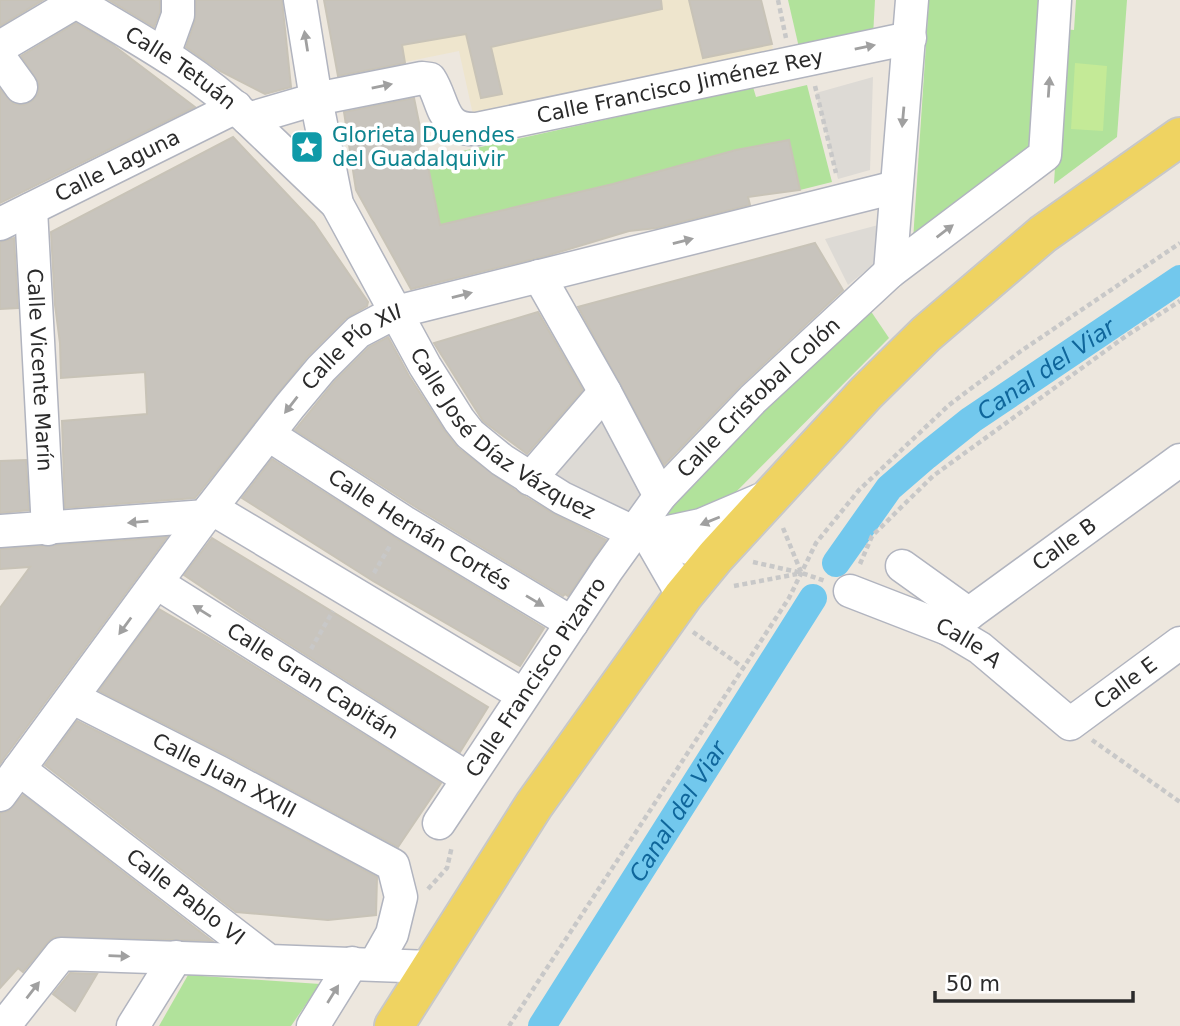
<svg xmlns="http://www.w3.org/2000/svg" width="1180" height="1026" font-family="'DejaVu Sans',sans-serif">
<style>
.education{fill:#eee5cd}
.green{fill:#b1e29b}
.pitch{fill:#c4ea97}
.plaza{fill:#dddad5}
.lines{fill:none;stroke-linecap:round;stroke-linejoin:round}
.canal{stroke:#72c8ed;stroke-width:28}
.building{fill:#c8c4bd;stroke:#c8c3b7;stroke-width:2}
.minor-casing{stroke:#b1b4bf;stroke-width:35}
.major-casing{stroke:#c8c8c8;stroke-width:42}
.path{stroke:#c8c8c8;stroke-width:4.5;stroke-dasharray:5 3.5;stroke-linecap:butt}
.minor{stroke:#fff;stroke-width:32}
.major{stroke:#efd361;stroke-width:38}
.oneway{fill:#a0a0a0}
.labels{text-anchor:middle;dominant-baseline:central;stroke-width:7;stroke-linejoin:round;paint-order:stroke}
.street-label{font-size:21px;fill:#2b2b2b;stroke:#fff}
.culture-label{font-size:21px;fill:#0d838f;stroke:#fff;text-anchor:start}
.water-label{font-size:23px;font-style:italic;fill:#0f669b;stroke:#fff}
</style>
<rect width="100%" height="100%" fill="#ede7de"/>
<path class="education" d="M392 0H761L774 53 474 119 459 51 405 62Z"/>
<g class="green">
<path d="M788 0H875L873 36 800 52Z"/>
<path d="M929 0H1042L1033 146 913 240Z"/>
<path d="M1076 0H1127L1117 137 1054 184 1063 29 1074 30Z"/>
<path d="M807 85 832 182 800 190 789 140 736 150 613 184 440 225 426 159 753 87 756 97Z"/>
<path d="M868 307 889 338 717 511 674 523 654 514Z"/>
<path d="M188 975 320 984 291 1026H159Z"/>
</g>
<path class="pitch" d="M1075 63 1107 66 1103 131 1071 129Z"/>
<g class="plaza">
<path d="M873 77 870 170 838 179 816 93Z"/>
<path d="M886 223 884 256 848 285 825 239Z"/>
<path d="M605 392 660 496 633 532 530 479Z"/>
</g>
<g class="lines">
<g class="canal">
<path id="s1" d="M836 563 889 488 926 456 971 420 1180 279"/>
<path id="s2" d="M542 1026 813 598"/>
</g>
</g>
<g class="building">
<path d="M0 0H43L0 26Z"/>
<path d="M109 0H160V12L154 27Z"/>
<path d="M196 0H282L291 87 265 94 220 71 186 47 195 21Z"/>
<path d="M324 0H661L662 9 491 47 502 94 481 98 466 34 402 45 405 63 338 76Z"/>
<path d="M689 0H761L772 44 703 58Z"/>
<path d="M76 23 113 45 195 107 0 203V89L14 104 24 105 32 101 38 94 39 84 21 56Z"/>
<path d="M414 98 440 225 613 184 736 150 789 140 800 190 748 197 750 205 657 228 629 231 546 256 411 289 356 190 344 112Z"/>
<path d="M233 137 314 223 368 302 367 306 345 319 307 357 195 498 65 508 62 421 147 414 145 372 61 378 60 343 55 305 51 232Z"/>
<path d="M14 238 18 308 0 309V242Z"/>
<path d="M815 243 843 290 740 386 664 465 578 307Z"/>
<path d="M538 312 583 390 527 454 483 421 434 343Z"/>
<path d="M388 337 409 376 444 430 458 448 519 493 554 514 606 540 568 596 565 594 563 596 414 506 295 430 335 381 369 347Z"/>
<path d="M272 459 394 537 544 628 520 666 373 581 242 498Z"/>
<path d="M26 460 29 510 0 513V461Z"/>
<path d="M167 537 4 758 0 764V608L30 567 0 569V549Z"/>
<path d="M212 538 488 707 460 752 251 620 184 575Z"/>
<path d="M159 609 209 638 441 783 398 847 228 756 99 691Z"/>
<path d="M77 721 211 788 377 877 376 915 328 920 236 912 45 765Z"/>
<path d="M23 795 212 941 54 937 47 943 23 972 18 968 0 988V813L8 811Z"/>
<path d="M70 973 97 974 75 1011 53 994Z"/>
</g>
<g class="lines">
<defs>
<g id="minor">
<path id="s3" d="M300 0 316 99 337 204 425 366 459 420 470 434 502 460 562 498 633 532 716 556"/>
<path id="s4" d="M0 47 76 2C135 37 198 71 248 119"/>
<path d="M164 54 178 15V0"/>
<path d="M0 58 21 87"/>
<path id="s5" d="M337 204 248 119 316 99 422 78 430 79C445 102 440 131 477 129L910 38"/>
<path id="s6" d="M31 209 48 529"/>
<path id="s7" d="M0 224 236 107"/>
<path d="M890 272 912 0"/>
<path d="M539 276 605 392 660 496"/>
<path id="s8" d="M269 435 404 522 572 623"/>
<path d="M530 479 605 392"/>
<path d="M211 508 523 695"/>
<path d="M0 531 206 516"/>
<path d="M650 536 701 525 769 496"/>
<path d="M649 537 683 596"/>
<path d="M902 566 969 614"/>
<path id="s9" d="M157 583 467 778"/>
<path id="s10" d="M850 591 948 629 980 648 1070 724 1180 643"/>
<path id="s11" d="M948 629 1180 460"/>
<path id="s12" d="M73 698 219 772 393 865 401 897 392 934 375 964"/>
<path id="s13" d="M19 769 269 961 431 967"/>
<path id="s14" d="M0 795 211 508 290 406 321 369 358 332 396 312 896 187"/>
<path id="s15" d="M439 823 607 570 660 496 753 399 890 272 1045 155 1055 0"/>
<path d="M4 1026 61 954 269 961"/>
<path d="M133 1026 176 957"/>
<path d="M313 1026 352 963"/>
</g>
<path id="major" d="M394 1026 534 805 683 596 716 556 866 393 926 334 1043 234 1180 137"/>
</defs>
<use href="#minor" class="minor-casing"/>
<use href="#major" class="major-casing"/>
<g class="path">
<path d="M778 0 786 38"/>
<path d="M815 86 836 173"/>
<path d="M783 528 801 572"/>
<path d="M753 562 802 573 825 581"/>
<path d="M860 564 872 536 933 476 1126 336 1180 301"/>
<path d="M374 573 391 544"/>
<path d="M734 586 797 574"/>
<path d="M693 632 744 668"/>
<path d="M311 649 333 611"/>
<path d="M1092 740 1180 802"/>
<path d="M428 889 447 868 452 846"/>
<path d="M509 1026 789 598 816 543 859 490 949 405 1021 351 1180 243"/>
</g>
<use href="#minor" class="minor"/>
<use href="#major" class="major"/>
</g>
<defs><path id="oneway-solid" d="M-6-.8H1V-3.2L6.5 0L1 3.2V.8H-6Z" transform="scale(1.75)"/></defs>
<g class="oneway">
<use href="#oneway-solid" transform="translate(306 41) rotate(-99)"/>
<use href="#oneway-solid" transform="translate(865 47) rotate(-12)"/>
<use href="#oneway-solid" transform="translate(382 86) rotate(-11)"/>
<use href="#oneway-solid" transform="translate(1049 87) rotate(-86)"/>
<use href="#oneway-solid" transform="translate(903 117) rotate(95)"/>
<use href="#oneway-solid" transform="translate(945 231) rotate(-37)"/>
<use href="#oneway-solid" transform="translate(683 241) rotate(-14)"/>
<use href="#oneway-solid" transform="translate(462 295) rotate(-14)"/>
<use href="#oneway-solid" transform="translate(291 405) rotate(128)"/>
<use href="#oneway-solid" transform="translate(710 521) rotate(158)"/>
<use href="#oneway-solid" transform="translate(138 522) rotate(175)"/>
<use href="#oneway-solid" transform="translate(535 601) rotate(31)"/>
<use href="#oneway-solid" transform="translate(202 611) rotate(-148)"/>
<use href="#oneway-solid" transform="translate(125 626) rotate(126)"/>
<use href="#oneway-solid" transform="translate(119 956) rotate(2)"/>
<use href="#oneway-solid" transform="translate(33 990) rotate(-52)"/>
<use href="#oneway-solid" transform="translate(333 994) rotate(-58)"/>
</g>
<defs>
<symbol id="sight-square" viewBox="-11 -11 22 22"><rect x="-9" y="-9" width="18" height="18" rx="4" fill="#0f9aa8" stroke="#fff"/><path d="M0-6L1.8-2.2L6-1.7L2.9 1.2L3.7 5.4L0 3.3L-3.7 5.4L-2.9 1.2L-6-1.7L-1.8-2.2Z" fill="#fff"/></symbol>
</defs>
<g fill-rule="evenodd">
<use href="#sight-square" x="288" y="128" width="38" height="38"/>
</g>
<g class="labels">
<g class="street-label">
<text stroke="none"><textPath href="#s4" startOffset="212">Calle Tetuán</textPath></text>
<text stroke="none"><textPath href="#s5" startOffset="593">Calle Francisco Jiménez Rey</textPath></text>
<text stroke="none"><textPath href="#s7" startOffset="131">Calle Laguna</textPath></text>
<text stroke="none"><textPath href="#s14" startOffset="572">Calle Pío XII</textPath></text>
<text stroke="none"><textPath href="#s6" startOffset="161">Calle Vicente Marín</textPath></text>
<text stroke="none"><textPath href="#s15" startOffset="534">Calle Cristobal Colón</textPath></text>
<text stroke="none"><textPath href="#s3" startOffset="497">Calle José Díaz Vázquez</textPath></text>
<text stroke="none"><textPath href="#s8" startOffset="178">Calle Hernán Cortés</textPath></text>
<text stroke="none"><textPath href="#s11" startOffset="144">Calle B</textPath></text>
<text stroke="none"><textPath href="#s10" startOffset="130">Calle A</textPath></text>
<text stroke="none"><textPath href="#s15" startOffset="175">Calle Francisco Pizarro</textPath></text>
<text stroke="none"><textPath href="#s9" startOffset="184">Calle Gran Capitán</textPath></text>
<text stroke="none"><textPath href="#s10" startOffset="329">Calle E</textPath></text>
<text stroke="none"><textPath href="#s12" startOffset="170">Calle Juan XXIII</textPath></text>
<text stroke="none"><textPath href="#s13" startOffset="210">Calle Pablo VI</textPath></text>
</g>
<g class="culture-label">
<text x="332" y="135">Glorieta Duendes<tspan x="332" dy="24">del Guadalquivir</tspan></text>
</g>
<g class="water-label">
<text stroke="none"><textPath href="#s1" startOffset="289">Canal del Viar</textPath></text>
<text stroke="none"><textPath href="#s2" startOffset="254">Canal del Viar</textPath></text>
</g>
</g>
<path d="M935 991v10h198v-10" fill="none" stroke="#2b2b2b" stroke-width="3.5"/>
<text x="946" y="991" font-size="21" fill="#2b2b2b" stroke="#ffffff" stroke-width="5" paint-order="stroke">50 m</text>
</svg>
